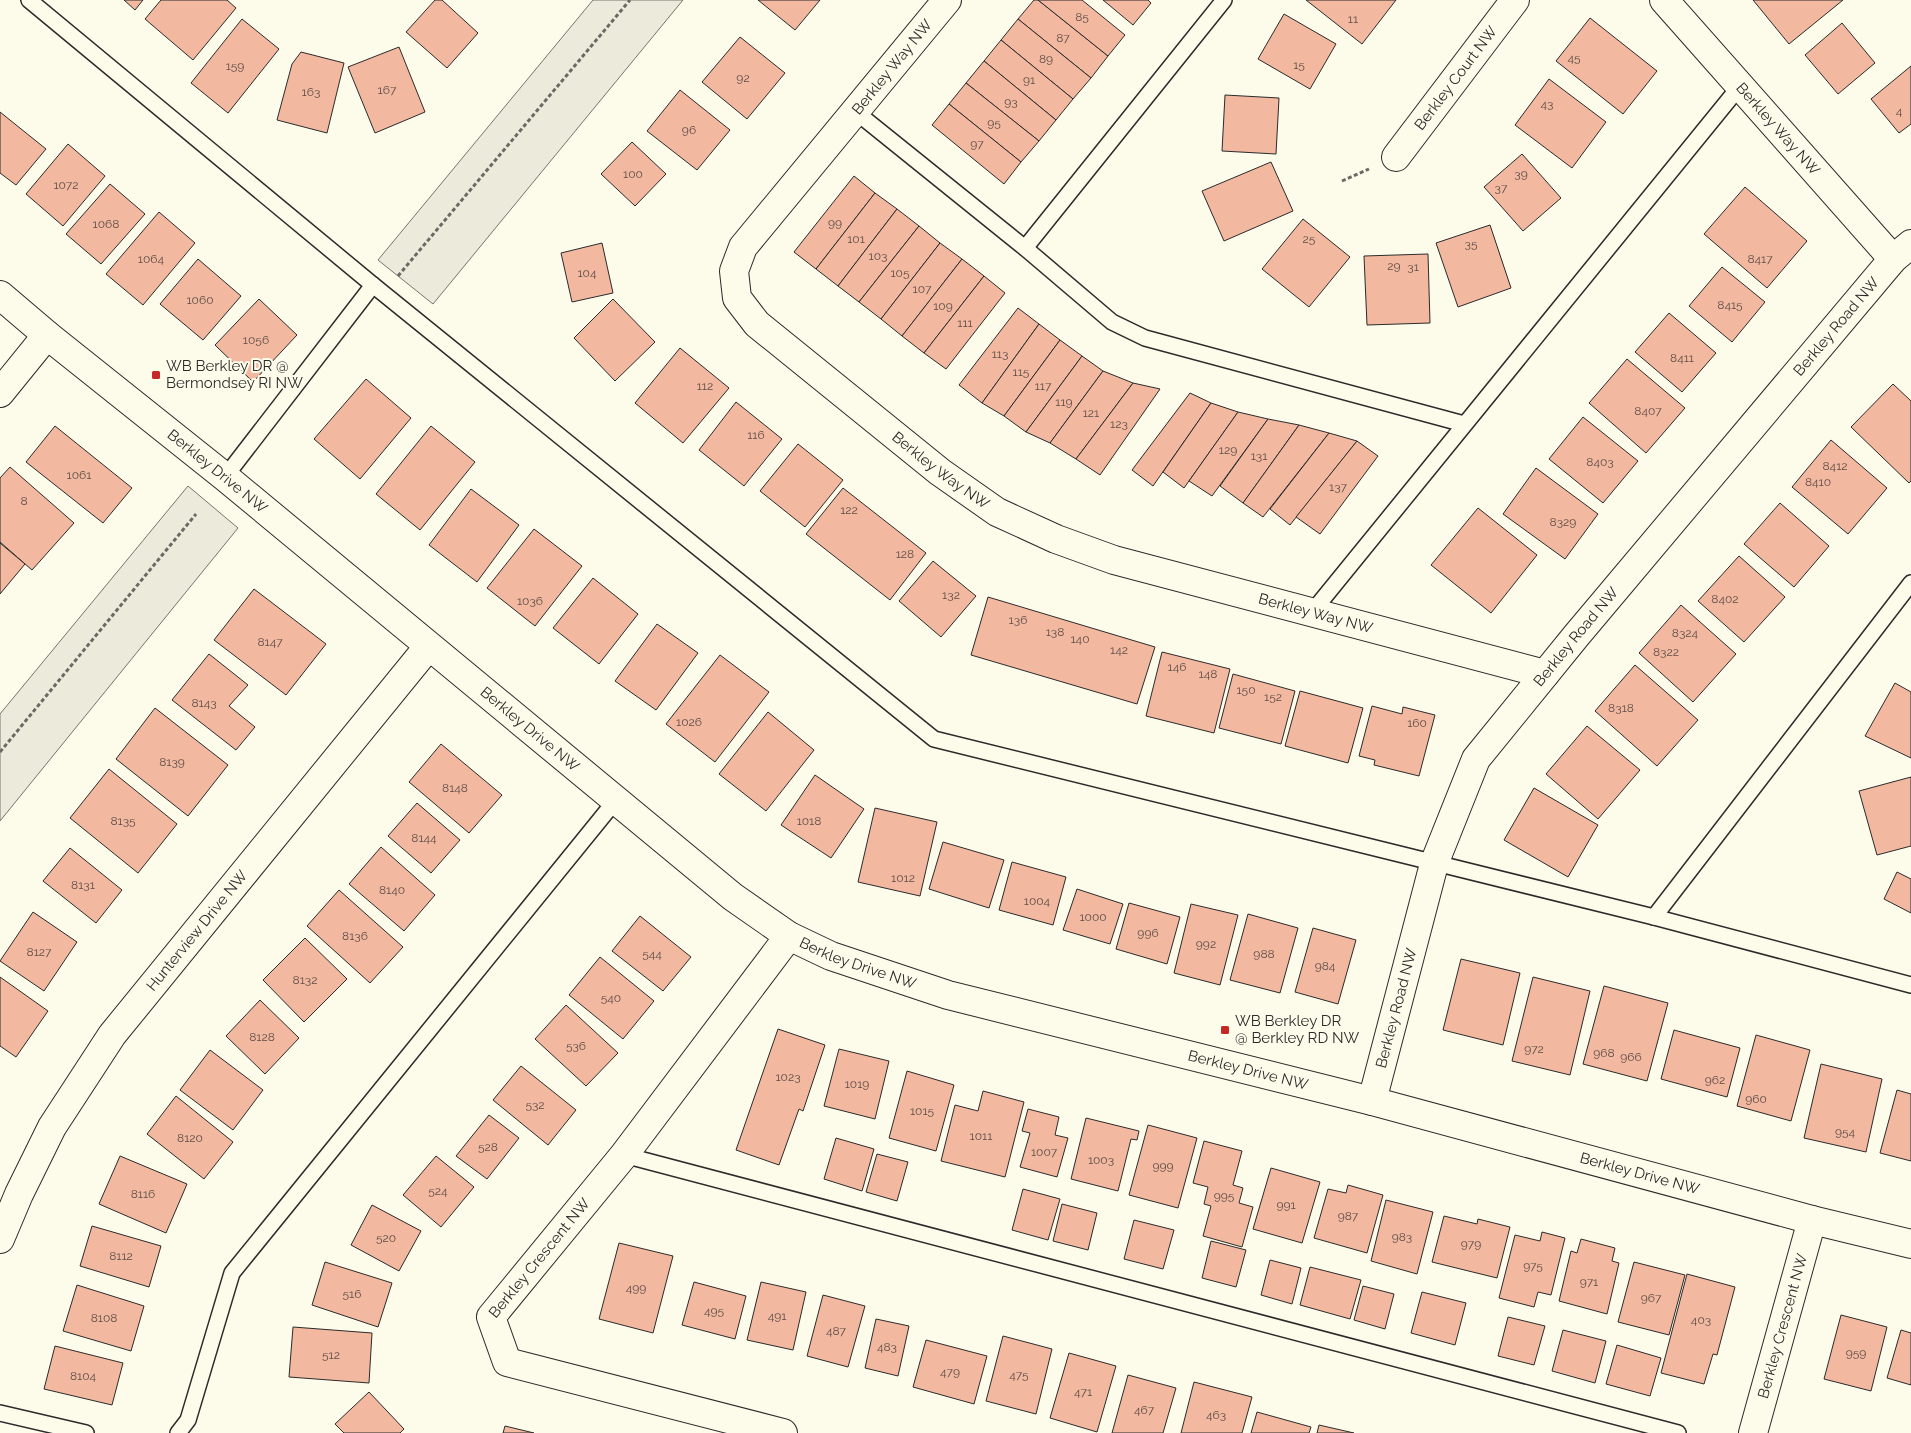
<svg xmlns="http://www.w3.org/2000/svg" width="1911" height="1433" font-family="Raleway,sans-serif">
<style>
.green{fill:#ecebdb;stroke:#74746e}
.building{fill:#f2b8a0;stroke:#2b2b2b}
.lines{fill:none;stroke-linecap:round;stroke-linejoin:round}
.lane-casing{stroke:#2b2b2b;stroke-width:18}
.street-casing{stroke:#2b2b2b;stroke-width:30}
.secondary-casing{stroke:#2b2b2b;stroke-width:30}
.path{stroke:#6a6964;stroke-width:3;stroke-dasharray:4 2.5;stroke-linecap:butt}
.lane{stroke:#fdfbea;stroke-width:15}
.street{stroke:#fdfbea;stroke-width:28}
.secondary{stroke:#fdfbea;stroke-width:28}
.poi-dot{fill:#c62828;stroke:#fdfbea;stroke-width:2}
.labels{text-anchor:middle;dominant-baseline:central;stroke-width:4;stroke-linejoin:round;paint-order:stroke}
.number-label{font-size:12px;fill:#5d4e48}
.street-label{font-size:15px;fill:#2b2b2b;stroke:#fdfbea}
.poi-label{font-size:15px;fill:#2b2b2b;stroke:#fdfbea;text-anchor:start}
</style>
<rect width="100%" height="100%" fill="#fdfbea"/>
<g class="green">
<path d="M593 0H683L433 304 378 260Z"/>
<path d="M188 486 238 528 0 821V714Z"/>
</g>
<g class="building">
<path d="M124 0H143L135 10Z"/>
<path d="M161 0H227L236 8 193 60 145 19Z"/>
<path d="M435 0H442L478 33 447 68 406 32Z"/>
<path d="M758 0H820L795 30Z"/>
<path d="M1034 0H1038L1108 56 1091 78 1018 19Z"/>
<path d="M1038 0H1082L1125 35 1108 56Z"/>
<path d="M1103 0H1148L1151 3 1133 25Z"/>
<path d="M1306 0H1396L1362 44Z"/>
<path d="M1753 0H1843L1789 44Z"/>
<path d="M1284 14 1336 44 1310 89 1258 59Z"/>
<path d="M1590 18 1657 71 1623 114 1556 61Z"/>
<path d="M242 19 279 49 228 113 191 83Z"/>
<path d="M1018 19 1091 78 1073 99 1001 40Z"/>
<path d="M1842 23 1875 63 1838 94 1805 55Z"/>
<path d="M740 37 785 73 747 119 702 82Z"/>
<path d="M1001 40 1073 99 1056 120 984 61Z"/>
<path d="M399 47 425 112 375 133 348 67Z"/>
<path d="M301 52 344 63 327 133 277 120 292 64Z"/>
<path d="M984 61 1056 120 1039 141 966 83Z"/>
<path d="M1911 66V124L1899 133 1871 99Z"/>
<path d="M1549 79 1606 122 1572 168 1515 125Z"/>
<path d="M966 83 1039 141 1021 162 949 104Z"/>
<path d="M680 90 730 130 697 170 647 131Z"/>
<path d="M1225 95 1279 98 1276 154 1222 151Z"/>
<path d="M949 104 1021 162 1004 184 932 125Z"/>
<path d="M0 112 46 149 16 185 0 173Z"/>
<path d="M632 142 666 174 635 206 601 174Z"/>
<path d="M68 144 105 176 63 226 26 194Z"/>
<path d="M1522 154 1561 198 1523 231 1484 187Z"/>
<path d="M1271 162 1293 211 1224 241 1202 191Z"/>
<path d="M854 176 875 193 816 269 794 252Z"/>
<path d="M110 184 145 214 101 264 66 234Z"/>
<path d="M1745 187 1807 241 1767 288 1704 234Z"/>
<path d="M875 193 897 209 838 286 816 269Z"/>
<path d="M897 209 919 226 859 302 838 286Z"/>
<path d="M159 212 195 243 143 305 106 274Z"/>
<path d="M1303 219 1350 257 1309 307 1262 269Z"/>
<path d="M1490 225 1511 288 1458 307 1436 243Z"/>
<path d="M919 226 940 243 881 319 859 302Z"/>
<path d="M602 243 613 293 572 302 561 253Z"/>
<path d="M940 243 962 259 902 336 881 319Z"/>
<path d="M1428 254 1430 323 1367 325 1364 256Z"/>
<path d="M198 259 241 296 203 340 160 304Z"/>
<path d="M962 259 984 276 924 353 902 336Z"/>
<path d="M1722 267 1765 302 1732 342 1689 306Z"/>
<path d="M984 276 1005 293 946 369 924 353Z"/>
<path d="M259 299 297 335 253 382 215 345Z"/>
<path d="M613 299 655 342 615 381 574 338Z"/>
<path d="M1018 308 1039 324 982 403 959 385Z"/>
<path d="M1669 313 1716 353 1682 392 1635 352Z"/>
<path d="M1039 324 1060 340 1004 416 982 403Z"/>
<path d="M1060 340 1082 356 1026 432 1004 416Z"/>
<path d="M680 348 729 388 683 443 635 403Z"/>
<path d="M1082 356 1103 371 1050 443 1026 432Z"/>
<path d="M1627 359 1685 408 1646 453 1589 403Z"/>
<path d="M1103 371 1133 383 1076 459 1050 443Z"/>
<path d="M366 379 411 418 360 479 314 439Z"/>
<path d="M1133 383 1160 389 1100 475 1076 459Z"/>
<path d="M1893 384 1911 401V481L1909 483 1851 427Z"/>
<path d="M1190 393 1211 403 1153 486 1132 470Z"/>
<path d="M736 402 782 439 744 486 699 450Z"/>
<path d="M1211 403 1238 412 1184 488 1163 472Z"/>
<path d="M1238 412 1268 419 1212 496 1189 481Z"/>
<path d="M1583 417 1638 461 1603 503 1549 459Z"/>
<path d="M1268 419 1299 425 1243 503 1220 486Z"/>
<path d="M1299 425 1329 433 1263 517 1243 503Z"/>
<path d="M55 426 132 488 103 523 26 462Z"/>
<path d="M431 426 475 462 420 530 376 494Z"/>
<path d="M1329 433 1357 441 1290 525 1270 509Z"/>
<path d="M1831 440 1887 488 1848 534 1792 487Z"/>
<path d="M1357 441 1378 456 1320 534 1296 517Z"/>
<path d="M798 444 843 480 805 527 760 491Z"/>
<path d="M10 467 74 523 32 570 0 542V478Z"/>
<path d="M1536 468 1598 514 1565 559 1503 514Z"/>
<path d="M843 488 926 553 890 600 806 534Z"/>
<path d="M471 489 519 525 477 582 429 545Z"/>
<path d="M1780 503 1829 546 1794 587 1744 544Z"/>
<path d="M1478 508 1537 555 1491 613 1431 565Z"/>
<path d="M534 529 582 566 535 626 487 588Z"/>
<path d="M0 543 25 564 0 594Z"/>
<path d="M1739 556 1785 597 1744 642 1698 601Z"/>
<path d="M933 561 976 596 941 637 899 601Z"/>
<path d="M593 578 638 614 599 664 553 628Z"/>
<path d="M254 589 326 644 286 695 214 640Z"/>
<path d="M988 597 1155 647 1137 704 971 655Z"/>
<path d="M1681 605 1736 654 1693 702 1639 653Z"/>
<path d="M657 624 698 653 656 710 615 681Z"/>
<path d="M1162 652 1230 669 1214 733 1146 716Z"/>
<path d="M209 654 248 685 229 706 255 727 236 750 172 700Z"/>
<path d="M720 655 769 692 715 762 666 724Z"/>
<path d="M1635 665 1698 720 1657 766 1595 711Z"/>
<path d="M1233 674 1295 691 1281 744 1219 728Z"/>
<path d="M1895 683 1911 692V758L1865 736Z"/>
<path d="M1300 691 1363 708 1348 763 1285 746Z"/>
<path d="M1372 706 1402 714 1403 707 1435 715 1419 776 1374 765 1375 760 1359 756Z"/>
<path d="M155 708 228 765 188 816 116 759Z"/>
<path d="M768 712 814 750 766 811 719 774Z"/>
<path d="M1587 726 1640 770 1598 819 1546 774Z"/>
<path d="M441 744 502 795 469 833 409 782Z"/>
<path d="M109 769 177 824 138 873 70 818Z"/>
<path d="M815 775 864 809 831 858 781 825Z"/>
<path d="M1911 777V846L1877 855 1859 791Z"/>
<path d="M1534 788 1598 825 1568 877 1504 840Z"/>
<path d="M417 803 460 840 431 873 388 836Z"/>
<path d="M875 808 937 822 920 896 858 882Z"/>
<path d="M943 842 1004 860 989 908 929 889Z"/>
<path d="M381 847 435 895 404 931 349 884Z"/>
<path d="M70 848 122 890 96 923 43 881Z"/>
<path d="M1012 862 1066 877 1053 925 999 910Z"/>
<path d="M1897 872 1911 879V913L1884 899Z"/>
<path d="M1077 889 1123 904 1110 944 1063 930Z"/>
<path d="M339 890 403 947 370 983 307 926Z"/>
<path d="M1129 903 1180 917 1167 964 1116 949Z"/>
<path d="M1191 904 1238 915 1220 985 1174 973Z"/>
<path d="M33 912 77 942 44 991 0 961Z"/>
<path d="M1248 914 1298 928 1280 993 1230 980Z"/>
<path d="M640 916 691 957 663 991 612 951Z"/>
<path d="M1313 928 1356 940 1338 1004 1295 992Z"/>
<path d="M305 938 347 979 304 1022 263 980Z"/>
<path d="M600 957 654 1001 623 1039 569 995Z"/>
<path d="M1461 959 1520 973 1503 1045 1443 1030Z"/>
<path d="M0 977 48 1011 16 1057 0 1046Z"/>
<path d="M1533 977 1590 991 1570 1075 1512 1061Z"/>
<path d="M1604 986 1668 1003 1647 1081 1583 1064Z"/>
<path d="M260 1000 299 1038 265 1074 226 1036Z"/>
<path d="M566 1005 618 1053 586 1086 535 1039Z"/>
<path d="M778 1029 825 1045 803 1111 799 1109 779 1165 736 1150Z"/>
<path d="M1674 1030 1740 1048 1727 1097 1661 1079Z"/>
<path d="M1756 1035 1810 1050 1791 1121 1737 1106Z"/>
<path d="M839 1049 889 1061 875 1119 824 1106Z"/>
<path d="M210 1050 263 1090 233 1130 180 1090Z"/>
<path d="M1821 1064 1882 1079 1866 1152 1804 1138Z"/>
<path d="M521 1066 576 1110 548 1145 493 1100Z"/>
<path d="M907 1071 954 1085 936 1151 889 1138Z"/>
<path d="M1897 1090 1911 1094V1161L1880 1153Z"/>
<path d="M983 1091 1024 1102 1005 1177 941 1161 955 1105 978 1111Z"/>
<path d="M176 1096 233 1142 204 1179 147 1134Z"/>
<path d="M1028 1109 1059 1117 1055 1135 1068 1138 1057 1177 1020 1167 1030 1133 1022 1131Z"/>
<path d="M489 1115 519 1138 487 1179 456 1156Z"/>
<path d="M1086 1118 1139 1131 1137 1140 1131 1139 1118 1191 1071 1179Z"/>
<path d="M1148 1125 1197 1138 1178 1208 1129 1195Z"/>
<path d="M836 1138 874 1149 862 1191 824 1179Z"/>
<path d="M1204 1141 1242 1151 1233 1185 1243 1188 1239 1203 1253 1207 1242 1247 1203 1236 1211 1206 1204 1204 1208 1187 1193 1183Z"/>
<path d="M877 1154 908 1162 897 1201 866 1192Z"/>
<path d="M120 1156 187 1184 166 1233 99 1204Z"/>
<path d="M436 1156 474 1187 441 1227 403 1195Z"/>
<path d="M1271 1168 1320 1182 1302 1243 1253 1229Z"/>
<path d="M1348 1185 1383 1195 1367 1253 1314 1238 1328 1189 1346 1193Z"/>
<path d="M1023 1189 1060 1199 1048 1240 1012 1230Z"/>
<path d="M1386 1200 1433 1212 1417 1274 1371 1261Z"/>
<path d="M1062 1204 1097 1213 1088 1250 1053 1241Z"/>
<path d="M372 1205 421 1231 399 1271 351 1245Z"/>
<path d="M1444 1216 1477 1224 1478 1219 1510 1227 1497 1278 1432 1262Z"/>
<path d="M1134 1220 1174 1230 1163 1269 1124 1259Z"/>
<path d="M92 1226 161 1246 149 1287 80 1266Z"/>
<path d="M1542 1232 1565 1238 1551 1295 1538 1292 1534 1307 1499 1298 1515 1235 1540 1241Z"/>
<path d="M1581 1239 1615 1248 1612 1261 1619 1263 1607 1314 1559 1301 1571 1251 1577 1253Z"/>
<path d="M1211 1241 1246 1250 1236 1287 1202 1278Z"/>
<path d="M619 1243 673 1256 653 1333 599 1319Z"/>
<path d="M1270 1260 1301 1268 1292 1304 1261 1295Z"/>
<path d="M325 1262 392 1283 378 1327 312 1305Z"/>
<path d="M1634 1262 1685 1275 1669 1335 1618 1322Z"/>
<path d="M1310 1267 1361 1280 1350 1319 1300 1305Z"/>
<path d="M1687 1274 1735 1287 1717 1355 1713 1354 1704 1384 1661 1373Z"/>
<path d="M694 1282 746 1296 735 1339 682 1325Z"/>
<path d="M761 1282 806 1292 793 1350 747 1340Z"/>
<path d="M77 1285 144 1306 131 1351 63 1331Z"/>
<path d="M1363 1286 1394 1294 1385 1329 1354 1320Z"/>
<path d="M1422 1292 1466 1303 1455 1345 1411 1333Z"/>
<path d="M823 1295 865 1306 848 1367 807 1356Z"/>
<path d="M1841 1315 1887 1327 1871 1391 1824 1379Z"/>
<path d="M1508 1317 1545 1326 1534 1365 1498 1356Z"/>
<path d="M876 1319 909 1326 898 1376 865 1368Z"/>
<path d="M293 1327 372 1333 369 1383 289 1377Z"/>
<path d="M1563 1330 1606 1341 1595 1383 1552 1371Z"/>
<path d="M1901 1330 1911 1333V1385L1887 1378Z"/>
<path d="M1003 1336 1052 1349 1036 1414 986 1401Z"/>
<path d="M926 1340 987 1356 974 1404 913 1387Z"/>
<path d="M1617 1345 1661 1358 1650 1396 1606 1384Z"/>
<path d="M55 1346 123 1363 112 1405 44 1389Z"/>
<path d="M1069 1353 1116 1366 1097 1432 1050 1418Z"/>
<path d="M1128 1375 1176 1388 1163 1433H1112Z"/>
<path d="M1194 1382 1252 1397 1242 1433H1181Z"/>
<path d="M369 1392 404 1429 400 1433H344L335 1424Z"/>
<path d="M1257 1412 1311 1427 1309 1433H1251Z"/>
<path d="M1319 1425 1354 1433H1317Z"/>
<path d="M505 1426 534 1433H503Z"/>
</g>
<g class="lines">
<defs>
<g id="lane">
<path d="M29 0 373 285 934 739 1654 917 1911 985"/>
<path d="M856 112 1025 248 1112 322 1145 338 1464 424"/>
<path d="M1025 248 1224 0"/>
<path d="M225 477 373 285"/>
<path d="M1313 611 1740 86"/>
<path d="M1654 917 1911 583"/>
<path d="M624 1155 1678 1433"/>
<path d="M0 1413 86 1433"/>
<path d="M178 1433 188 1420 232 1273 616 800"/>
</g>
<g id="street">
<path id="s1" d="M947 0 743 247 734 271 737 298 757 324 940 472 997 512 1056 539 1114 560 1545 674"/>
<path id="s2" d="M1664 0 1893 259"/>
<path id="s3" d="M1396 157 1515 0"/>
<path d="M0 393 47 335"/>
<path id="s4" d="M1372 1101 1434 864 1476 759 1576 636 1893 259 1911 244"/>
<path id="s5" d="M783 1433 507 1362 491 1317 624 1155 789 936"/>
<path id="s6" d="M1753 1433 1812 1220"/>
</g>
<g id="secondary">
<path id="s7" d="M0 295 47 335 225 477 733 897 789 936 831 956 948 995 1372 1101 1812 1220 1911 1244"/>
<path id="s8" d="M0 1239 19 1194 52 1127 112 1035 428 647"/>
</g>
</defs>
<use href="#lane" class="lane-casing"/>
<use href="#street" class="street-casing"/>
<use href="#secondary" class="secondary-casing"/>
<g class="path">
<path d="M1342 181 1369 169"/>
<path d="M398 276 630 0"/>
<path d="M0 752 196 514"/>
</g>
<use href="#lane" class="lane"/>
<use href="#street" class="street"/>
<use href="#secondary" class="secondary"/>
</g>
<g class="poi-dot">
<rect x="151" y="370" width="10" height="10" rx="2.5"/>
<rect x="1220" y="1025" width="10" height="10" rx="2.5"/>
</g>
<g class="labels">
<g class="number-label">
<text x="1082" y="17">85</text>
<text x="1353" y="19">11</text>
<text x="1063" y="38">87</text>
<text x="1574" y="58">45</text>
<text x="1046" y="59">89</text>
<text x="1299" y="65">15</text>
<text x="235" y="66">159</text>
<text x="743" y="78">92</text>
<text x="1029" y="80">91</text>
<text x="387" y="90">167</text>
<text x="311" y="92">163</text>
<text x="1011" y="102">93</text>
<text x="1547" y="104">43</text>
<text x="1899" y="111">4</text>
<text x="994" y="123">95</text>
<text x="689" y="130">96</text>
<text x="977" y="144">97</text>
<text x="633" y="174">100</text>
<text x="1521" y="174">39</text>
<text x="66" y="185">1072</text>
<text x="1501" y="188">37</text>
<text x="835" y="223">99</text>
<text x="106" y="224">1068</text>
<text x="856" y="239">101</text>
<text x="1309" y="239">25</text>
<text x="1471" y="244">35</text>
<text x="878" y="256">103</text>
<text x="151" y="259">1064</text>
<text x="1760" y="259">8417</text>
<text x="1394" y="266">29</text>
<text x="1413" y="267">31</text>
<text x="587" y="273">104</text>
<text x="900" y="273">105</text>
<text x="922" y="289">107</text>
<text x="200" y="300">1060</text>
<text x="1730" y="305">8415</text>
<text x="943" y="306">109</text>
<text x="965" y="323">111</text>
<text x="256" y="340">1056</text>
<text x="1000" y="354">113</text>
<text x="1682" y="358">8411</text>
<text x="1021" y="372">115</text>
<text x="705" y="386">112</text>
<text x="1043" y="386">117</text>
<text x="1064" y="402">119</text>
<text x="1648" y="411">8407</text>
<text x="1091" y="413">121</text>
<text x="1119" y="424">123</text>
<text x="756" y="435">116</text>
<text x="1228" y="450">129</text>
<text x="1259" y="456">131</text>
<text x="1600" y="462">8403</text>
<text x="1835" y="466">8412</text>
<text x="79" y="475">1061</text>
<text x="1818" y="482">8410</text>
<text x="1338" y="487">137</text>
<text x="24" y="501">8</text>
<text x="849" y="510">122</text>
<text x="1563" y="522">8329</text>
<text x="905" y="554">128</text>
<text x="951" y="595">132</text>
<text x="1725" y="599">8402</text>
<text x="530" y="601">1036</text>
<text x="1018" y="620">136</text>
<text x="1055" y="632">138</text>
<text x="1685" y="633">8324</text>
<text x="1080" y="639">140</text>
<text x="270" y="642">8147</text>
<text x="1119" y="650">142</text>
<text x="1666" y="652">8322</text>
<text x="1177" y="667">146</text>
<text x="1208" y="674">148</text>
<text x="1246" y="690">150</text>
<text x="1273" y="697">152</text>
<text x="204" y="703">8143</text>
<text x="1621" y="708">8318</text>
<text x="689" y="722">1026</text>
<text x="1417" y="723">160</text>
<text x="172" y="762">8139</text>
<text x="455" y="788">8148</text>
<text x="123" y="821">8135</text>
<text x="809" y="821">1018</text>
<text x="424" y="838">8144</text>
<text x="903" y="878">1012</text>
<text x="83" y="885">8131</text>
<text x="392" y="890">8140</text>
<text x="1037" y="901">1004</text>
<text x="1093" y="917">1000</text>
<text x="1148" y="933">996</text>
<text x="355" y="936">8136</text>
<text x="1206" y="944">992</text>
<text x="39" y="952">8127</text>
<text x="652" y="954">544</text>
<text x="1264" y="954">988</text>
<text x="1325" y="966">984</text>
<text x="305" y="980">8132</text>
<text x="611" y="998">540</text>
<text x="262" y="1037">8128</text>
<text x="576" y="1046">536</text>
<text x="1534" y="1049">972</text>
<text x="1604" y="1053">968</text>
<text x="1631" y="1057">966</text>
<text x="788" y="1077">1023</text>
<text x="1715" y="1080">962</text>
<text x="857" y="1084">1019</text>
<text x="1756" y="1099">960</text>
<text x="535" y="1105">532</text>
<text x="922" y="1111">1015</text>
<text x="1845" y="1132">954</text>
<text x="981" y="1136">1011</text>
<text x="190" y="1138">8120</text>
<text x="488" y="1147">528</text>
<text x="1044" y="1152">1007</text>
<text x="1101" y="1160">1003</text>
<text x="1163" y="1166">999</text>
<text x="438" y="1191">524</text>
<text x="143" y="1194">8116</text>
<text x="1224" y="1196">995</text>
<text x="1286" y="1205">991</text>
<text x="1348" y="1216">987</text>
<text x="1402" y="1237">983</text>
<text x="386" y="1238">520</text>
<text x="1471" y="1244">979</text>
<text x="121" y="1256">8112</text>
<text x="1533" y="1266">975</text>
<text x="1589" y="1282">971</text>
<text x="636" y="1288">499</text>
<text x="352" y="1294">516</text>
<text x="1651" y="1298">967</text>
<text x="714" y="1311">495</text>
<text x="777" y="1316">491</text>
<text x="104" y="1318">8108</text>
<text x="1701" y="1320">403</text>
<text x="836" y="1331">487</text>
<text x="887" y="1347">483</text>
<text x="1856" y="1353">959</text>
<text x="331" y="1355">512</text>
<text x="950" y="1372">479</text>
<text x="1019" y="1375">475</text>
<text x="83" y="1376">8104</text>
<text x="1083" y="1392">471</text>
<text x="1144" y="1410">467</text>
<text x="1216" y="1415">463</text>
</g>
<g class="street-label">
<text transform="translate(892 67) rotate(-51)">Berkley Way NW</text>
<text stroke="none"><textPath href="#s3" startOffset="99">Berkley Court NW</textPath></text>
<text stroke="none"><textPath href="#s2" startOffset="172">Berkley Way NW</textPath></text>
<text stroke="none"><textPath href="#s4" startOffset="921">Berkley Road NW</textPath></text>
<text stroke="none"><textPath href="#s1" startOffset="641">Berkley Way NW</textPath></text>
<text stroke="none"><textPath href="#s7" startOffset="280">Berkley Drive NW</textPath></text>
<text stroke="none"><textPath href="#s1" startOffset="1046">Berkley Way NW</textPath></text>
<text stroke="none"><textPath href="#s4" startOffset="516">Berkley Road NW</textPath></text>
<text stroke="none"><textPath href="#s7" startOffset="685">Berkley Drive NW</textPath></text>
<text stroke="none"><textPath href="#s8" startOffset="368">Hunterview Drive NW</textPath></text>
<text stroke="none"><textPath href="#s7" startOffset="1091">Berkley Drive NW</textPath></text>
<text stroke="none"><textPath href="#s4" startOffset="96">Berkley Road NW</textPath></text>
<text stroke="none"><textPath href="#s7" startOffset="1496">Berkley Drive NW</textPath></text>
<text stroke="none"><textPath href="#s7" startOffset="1901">Berkley Drive NW</textPath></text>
<text stroke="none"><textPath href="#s5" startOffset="409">Berkley Crescent NW</textPath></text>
<text stroke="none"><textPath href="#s6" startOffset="111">Berkley Crescent NW</textPath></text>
</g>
<g class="poi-label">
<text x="166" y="366">WB Berkley DR @<tspan x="166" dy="17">Bermondsey RI NW</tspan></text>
<text x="1235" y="1021">WB Berkley DR<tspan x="1235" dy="17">@ Berkley RD NW</tspan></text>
</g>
</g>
</svg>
